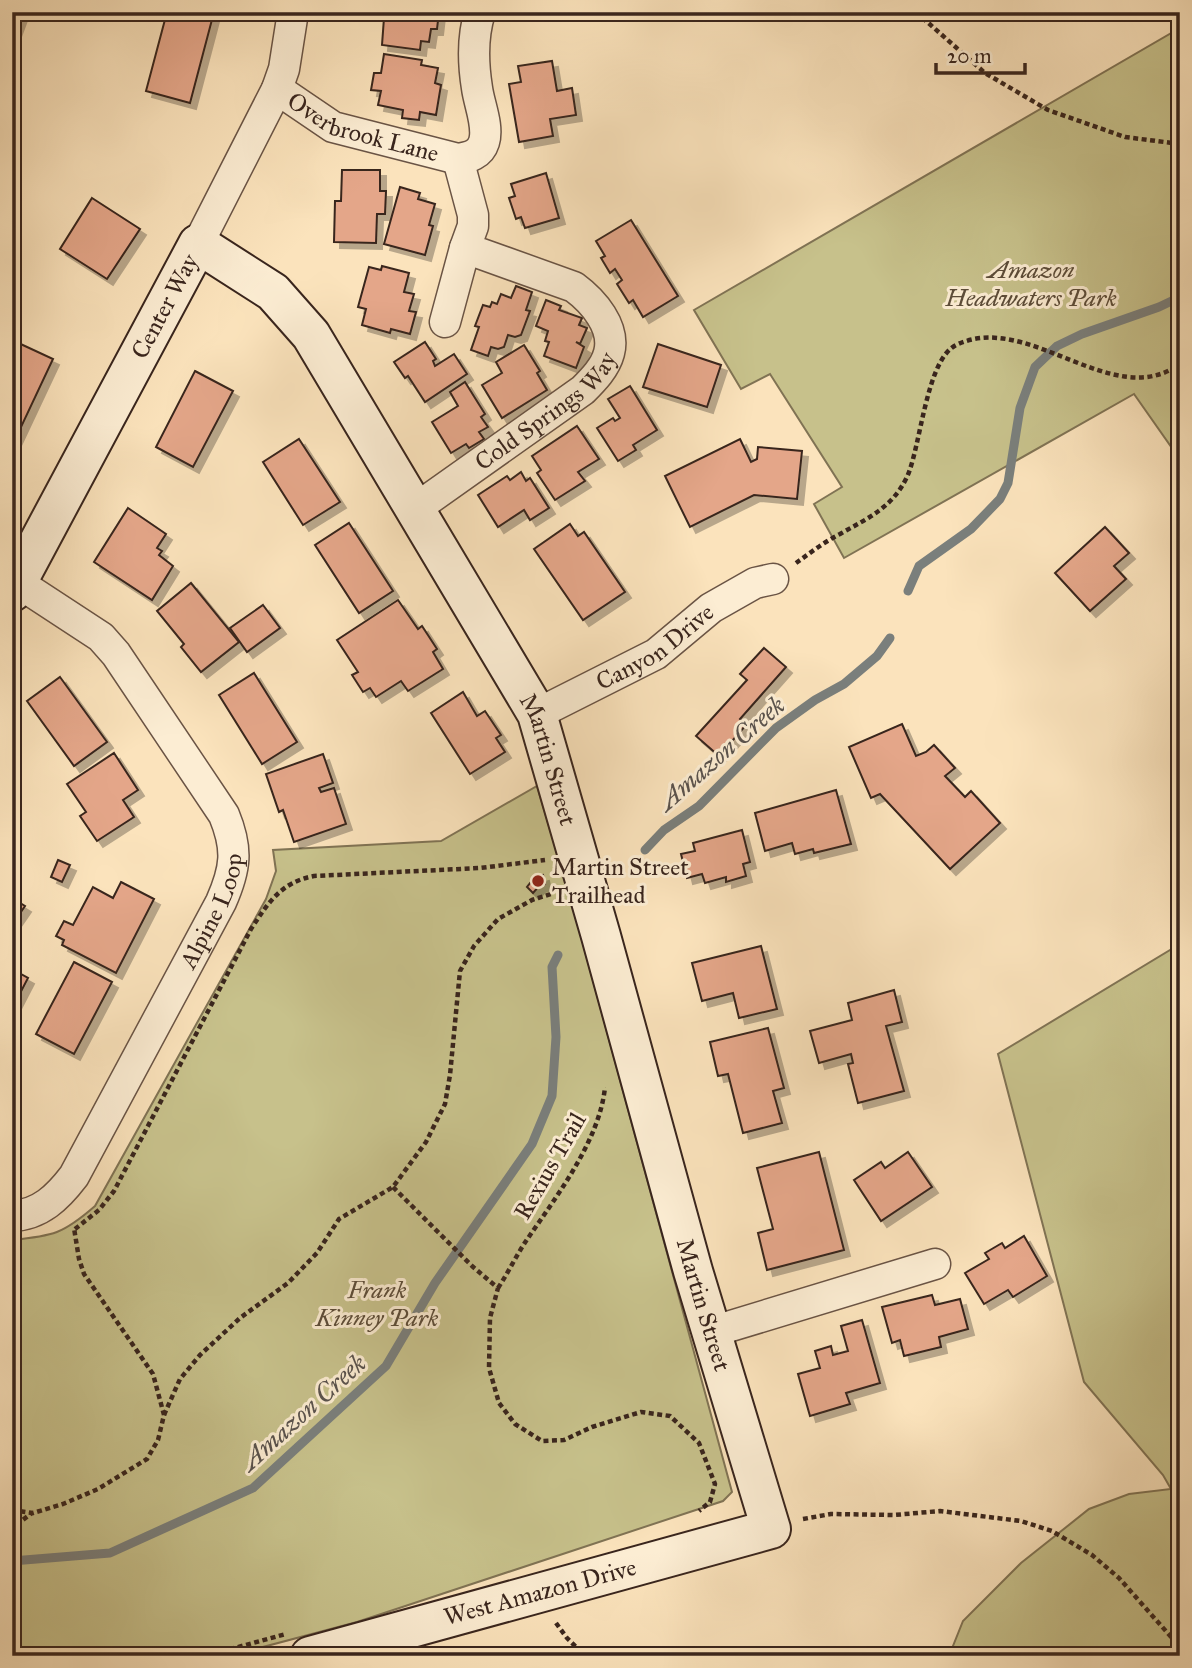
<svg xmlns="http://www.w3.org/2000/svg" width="1192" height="1668" font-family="'IM FELL Great Primer',serif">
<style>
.green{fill:#c7c18b;stroke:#807354;stroke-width:2}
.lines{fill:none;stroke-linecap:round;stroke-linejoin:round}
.stream{stroke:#7a7f7c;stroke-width:9}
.building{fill:#e4a689;stroke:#39251d;stroke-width:2;filter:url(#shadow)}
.street-casing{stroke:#6a5445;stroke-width:33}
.secondary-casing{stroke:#39251d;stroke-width:42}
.path{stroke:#39251d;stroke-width:4.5;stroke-dasharray:5 3.5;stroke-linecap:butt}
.street{stroke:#fcedd3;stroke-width:30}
.secondary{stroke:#fcedd3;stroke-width:38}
.poi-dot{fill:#8f2418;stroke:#fcedd3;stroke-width:2.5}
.labels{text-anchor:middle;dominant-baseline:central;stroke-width:6;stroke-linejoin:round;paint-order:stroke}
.street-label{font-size:24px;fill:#39251d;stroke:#fcedd3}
.park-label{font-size:24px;font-style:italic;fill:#5c4c38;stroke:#fcedd3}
.poi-label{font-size:24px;fill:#39251d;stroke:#fcedd3;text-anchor:start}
.water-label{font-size:26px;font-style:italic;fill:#59524d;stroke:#fcedd3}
</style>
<defs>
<filter id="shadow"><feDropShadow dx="6" dy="6" stdDeviation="0" flood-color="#0004"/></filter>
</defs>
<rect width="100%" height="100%" fill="#fbe3bc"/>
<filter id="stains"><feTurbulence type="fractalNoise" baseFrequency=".00286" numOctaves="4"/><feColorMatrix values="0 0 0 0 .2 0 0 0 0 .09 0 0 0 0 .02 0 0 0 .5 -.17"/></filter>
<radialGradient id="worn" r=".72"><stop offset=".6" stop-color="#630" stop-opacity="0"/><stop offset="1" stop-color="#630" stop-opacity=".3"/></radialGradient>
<g class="green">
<path d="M1180 28V446L1172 448 1134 394 844 558 814 504 842 487 770 374 741 389 694 310Z"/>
<path d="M537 786 573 907 732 1492 723 1501 357 1622 229 1656H12V1240C53 1236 63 1234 95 1206L266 899 276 871 273 850 441 841Z"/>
<path d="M1180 944V1656H949L963 1621 1021 1563 1089 1509 1129 1494 1171 1489 1163 1475 1084 1382 998 1054Z"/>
</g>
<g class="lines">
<g class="stream">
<path d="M908 591 919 566 971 529 1000 499 1008 483 1020 408 1035 367 1057 346 1082 334 1159 307 1180 297"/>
<path d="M645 850 664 830 699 806 776 728 815 700 844 684 877 656 890 638"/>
<path d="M12 1561 110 1553 253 1488 386 1366 435 1283 532 1144 552 1096 556 1037 552 967 558 955"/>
</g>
</g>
<g class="building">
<path d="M12 12H22L12 39Z"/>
<path d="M167 12H214L190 103 146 91Z"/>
<path d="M399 12H439L437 29H431L429 42 421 41 420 50 382 45 384 18 398 20Z"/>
<path d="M384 54 422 60 421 65 438 68 435 83 441 85 436 115 420 112 419 120 402 118 403 110 378 105 381 91 371 90 374 73H381Z"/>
<path d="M552 61 557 91 572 88 576 115 550 119 553 136 519 142 509 84 521 82 518 66Z"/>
<path d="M342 170H380V191H386L385 214H377L376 243 334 242 335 201H341Z"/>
<path d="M546 173 559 218 525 228 521 217 516 219 509 198 515 196 511 184Z"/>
<path d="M400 187 420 193 418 199 435 204 429 225 433 226 425 255 384 244Z"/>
<path d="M92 198 140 229 107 279 60 249Z"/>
<path d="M631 220 678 296 643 317 633 300 629 303 617 284 622 280 615 269 610 273 601 258 605 256 596 241Z"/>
<path d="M382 266 409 273 404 292 414 294 409 311 416 312 410 334 391 329 390 333 362 325 366 309 358 307 369 267 381 270Z"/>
<path d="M516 286 532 292 526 310 530 311 521 335 515 337 508 335 504 347 498 349 491 347 488 356 471 350 479 327 475 326 483 305 490 307 492 302 497 304 501 294 511 298Z"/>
<path d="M546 300 561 306 559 310 582 318 579 325 587 328 580 344 576 342 584 347 576 368 544 356 549 342 545 341 548 331 536 326Z"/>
<path d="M12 340 53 359 14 442 12 441Z"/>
<path d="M425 342 436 359 433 361 435 366 454 354 467 374 425 402 408 376 405 378 394 362Z"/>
<path d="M658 344 721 365 707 407 643 387Z"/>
<path d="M524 345 540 371 537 373 547 390 502 418 482 385 502 373 496 362Z"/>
<path d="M195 371 233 391 193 467 156 447Z"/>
<path d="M465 382 485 414 481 417 488 427 479 432 484 439 469 448 466 444 451 453 432 422 458 406 450 392Z"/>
<path d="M630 386 657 430 633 445 636 450 618 461 597 428 613 418 615 421 620 418 608 399Z"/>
<path d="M577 426 599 459 578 472 585 481 555 500 537 473 541 470 532 456Z"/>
<path d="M299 439 340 502 303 525 263 462Z"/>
<path d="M740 439 751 462 757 459 758 447 802 451 797 499 754 495 690 527 665 476Z"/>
<path d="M521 472 526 481 530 478 549 508 530 520 524 510 498 527 478 495 507 476 510 480Z"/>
<path d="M128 508 166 534 157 548 162 551 159 555 173 566 152 600 94 562Z"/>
<path d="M349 523 393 591 359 613 315 545Z"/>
<path d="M570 524 578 536 584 532 625 592 583 620 534 549Z"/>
<path d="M1105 527 1129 553 1114 566 1126 579 1090 611 1055 573Z"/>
<path d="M191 583 239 642 201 672 181 647 184 644 157 611Z"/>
<path d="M398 600 418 629 422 626 437 649 433 652 443 669 408 691 401 681 376 697 370 688 363 692 352 675 358 672 337 640Z"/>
<path d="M263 605 280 628 247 652 230 628Z"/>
<path d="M764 648 786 667 740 719 746 725 719 756 696 736 747 680 740 674Z"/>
<path d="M254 673 297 742 262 764 219 695Z"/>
<path d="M60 677 107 742 74 766 27 701Z"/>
<path d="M463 692 477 716 485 711 501 735 496 738 505 752 470 774 431 713Z"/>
<path d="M902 724 916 756 926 752 934 745 955 768 945 776 965 797 971 791 1000 823 950 869 880 794 871 798 849 747Z"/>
<path d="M114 753 138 790 123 800 134 817 97 841 80 816 86 812 67 784Z"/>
<path d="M323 754 333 783 319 788 321 792 334 788 346 824 294 842 283 810 279 812 266 774Z"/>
<path d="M836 790 851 844 814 853 813 849 795 854 792 843 765 851 755 813Z"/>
<path d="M742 830 750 862 743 864 746 876 726 882V877L705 883 702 874 687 878 681 854 695 851 693 843Z"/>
<path d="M58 860 70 865 62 882 51 877Z"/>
<path d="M543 875 545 884 539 886 533 893 527 887 535 877Z"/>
<path d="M121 882 154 899 116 973 62 945 64 940 56 936 64 921 73 925 93 887 113 898Z"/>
<path d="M12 898 25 906 14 922 12 921Z"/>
<path d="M761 946 777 1009 739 1018 733 993 702 1001 692 963Z"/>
<path d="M74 962 112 982 74 1054 36 1034Z"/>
<path d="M12 969 28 978 15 1003 12 1001Z"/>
<path d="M894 990 902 1022 886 1026 904 1091 858 1103 848 1064 853 1063 851 1054 819 1063 810 1031 852 1020 848 1003Z"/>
<path d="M768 1028 784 1088 773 1091 782 1123 743 1133 728 1074 718 1076 710 1042Z"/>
<path d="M819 1152 844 1250 767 1270 758 1233 773 1229 757 1168Z"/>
<path d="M908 1152 932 1187 881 1221 854 1180 881 1162 885 1168Z"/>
<path d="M1024 1236 1047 1276 1013 1297 1008 1290 984 1304 965 1273 989 1259 985 1253 1002 1243 1005 1248Z"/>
<path d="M932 1295 935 1305 960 1299 968 1329 939 1337 941 1347 904 1356 900 1340 892 1343 882 1307Z"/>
<path d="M862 1320 880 1383 846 1393 850 1404 810 1416 798 1374 820 1368 815 1351 831 1346 833 1355 848 1351 841 1326Z"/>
</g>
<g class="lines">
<defs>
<g id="street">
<path id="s1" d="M277 89 333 127 458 159C469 157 480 155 484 142 489 126 479 104 477 88 473 63 472 37 480 12"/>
<path d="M198 244 277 89 284 69 293 12"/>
<path d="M445 322 465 248"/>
<path id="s2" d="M415 509 583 390C593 380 605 368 609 353 616 327 593 301 574 287L465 248 473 226V215L458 159"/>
<path id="s3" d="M537 714 656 654 711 608 755 583 773 579"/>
<path id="s4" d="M12 1216C40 1215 58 1197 74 1176L221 902C236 868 238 849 224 815L116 654 101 637 17 582"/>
<path d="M711 1332 935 1264"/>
</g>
<g id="secondary">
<path id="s5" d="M12 592 198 244 273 292 311 335 537 714 601 936 693 1271 771 1529 310 1656"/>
</g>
</defs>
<use href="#street" class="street-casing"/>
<use href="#secondary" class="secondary-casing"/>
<g class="path">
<path d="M916 12 985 73 1048 110 1125 137 1180 144"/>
<path d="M796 563C810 553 824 542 840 534 868 518 892 508 907 477 921 446 926 360 956 345 1029 310 1112 413 1180 364"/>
<path d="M393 1187 472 1266 498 1288 490 1318 489 1368 499 1403 515 1424 542 1441 564 1440 592 1427 641 1412 670 1416 699 1443 715 1484 710 1502 699 1511"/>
<path d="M75 1229 99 1210 114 1191 251 929C268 903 281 882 314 876L480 868 545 860"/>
<path d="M498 1288C508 1273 516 1256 526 1241 556 1197 600 1140 605 1087"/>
<path d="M164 1415 180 1379 200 1355 240 1318 288 1283 317 1253 339 1219 393 1187 426 1142 445 1104 450 1075 460 971 474 946 498 919 532 900 554 893"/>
<path d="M12 1510 33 1513 63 1504 98 1489 147 1459 158 1440 164 1415 153 1374 84 1274 79 1259 74 1228"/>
<path d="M803 1519 831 1514 894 1515 940 1511 1021 1521 1052 1531 1092 1555 1119 1578 1180 1647"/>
<path d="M12 1532 16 1525 32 1513"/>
<path d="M556 1623 567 1638 585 1656"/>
<path d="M205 1656 286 1634"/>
</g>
<use href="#street" class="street"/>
<use href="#secondary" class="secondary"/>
</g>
<circle class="poi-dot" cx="538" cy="881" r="7"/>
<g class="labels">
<g class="street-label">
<text stroke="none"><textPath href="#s1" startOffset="96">Overbrook Lane</textPath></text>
<text stroke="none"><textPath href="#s5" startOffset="324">Center Way</textPath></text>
<text stroke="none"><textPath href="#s2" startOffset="164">Cold Springs Way</textPath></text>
<text stroke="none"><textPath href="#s3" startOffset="136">Canyon Drive</textPath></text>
<text stroke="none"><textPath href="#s5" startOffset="1029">Martin Street</textPath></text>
<text stroke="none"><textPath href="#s4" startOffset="376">Alpine Loop</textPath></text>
<text transform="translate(550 1166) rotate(-60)">Rexius Trail</text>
<text stroke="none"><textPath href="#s5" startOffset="1596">Martin Street</textPath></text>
<text transform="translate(540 1592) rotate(-15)">West Amazon Drive</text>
</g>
<g class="park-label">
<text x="1031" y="270">Amazon<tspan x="1031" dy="28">Headwaters Park</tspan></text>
<text x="377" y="1290">Frank<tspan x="377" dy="28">Kinney Park</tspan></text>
</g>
<g class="poi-label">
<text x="552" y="867">Martin Street<tspan x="552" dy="28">Trailhead</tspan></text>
</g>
<g class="water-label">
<text transform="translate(721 753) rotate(-41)">Amazon Creek</text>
<text transform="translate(303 1412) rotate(-42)">Amazon Creek</text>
</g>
</g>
<rect width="1192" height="1668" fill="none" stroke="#fbe3bc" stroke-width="42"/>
<rect x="14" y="14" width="1164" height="1640" fill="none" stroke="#39251d" stroke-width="3.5"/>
<rect x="21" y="21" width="1150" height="1626" fill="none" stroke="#39251d" stroke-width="2"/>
<path d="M936 63v10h89v-10" fill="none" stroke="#39251d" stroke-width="3.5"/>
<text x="947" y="63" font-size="21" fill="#39251d" stroke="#fcedd3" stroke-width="5" paint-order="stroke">20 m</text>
<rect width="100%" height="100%" filter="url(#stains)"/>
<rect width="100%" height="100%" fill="url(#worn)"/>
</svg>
